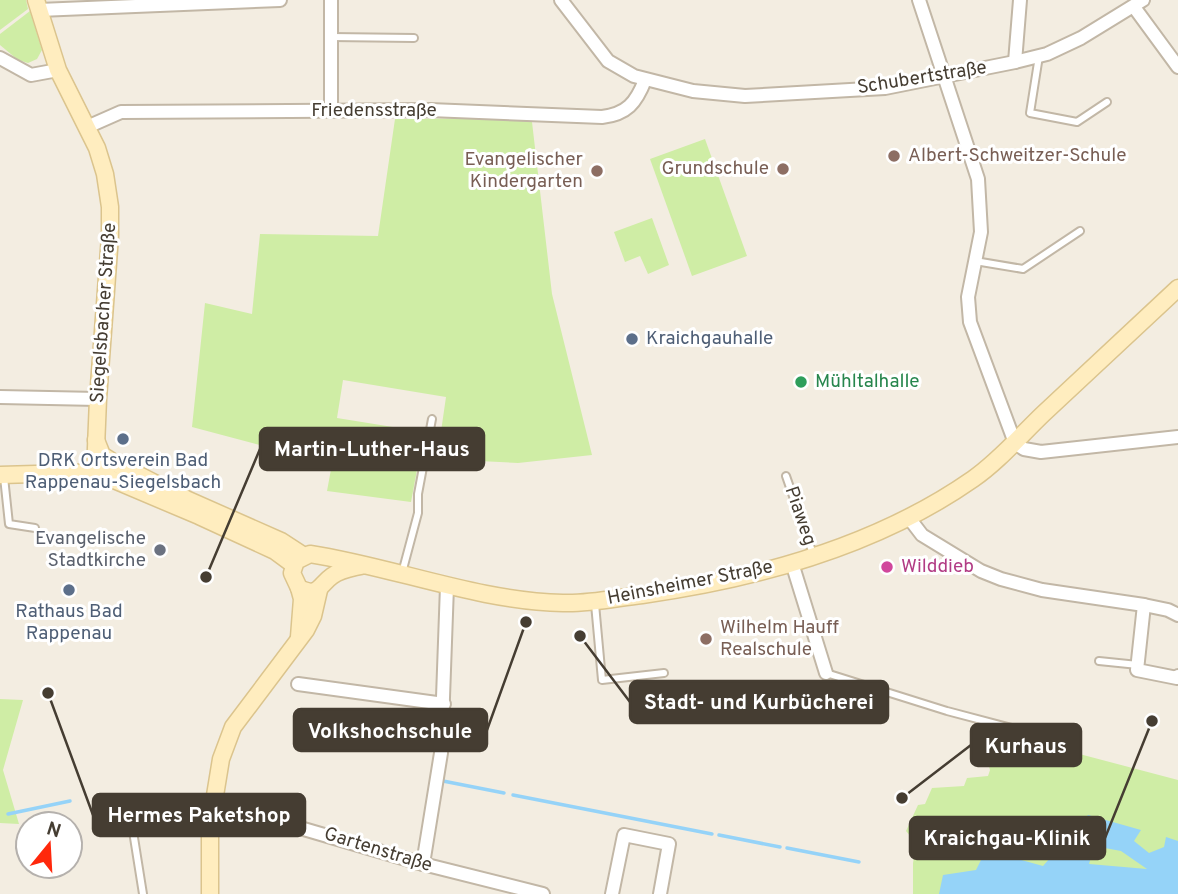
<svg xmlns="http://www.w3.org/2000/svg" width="1178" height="894" font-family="Overpass,sans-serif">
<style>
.green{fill:#cfeda5}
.water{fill:#95d3f8;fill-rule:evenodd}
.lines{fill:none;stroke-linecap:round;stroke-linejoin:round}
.stream{stroke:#95d3f8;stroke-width:3.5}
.lane-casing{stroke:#c2b7a6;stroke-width:10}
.street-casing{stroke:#c2b7a6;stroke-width:16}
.secondary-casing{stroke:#dbc48d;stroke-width:19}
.lane{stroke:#fff;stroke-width:6}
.street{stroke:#fff;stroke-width:12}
.secondary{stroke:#ffedbf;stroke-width:16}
.education-dot{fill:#8d6e63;stroke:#fff;stroke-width:2.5}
.service-dot{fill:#5c6f8a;stroke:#fff;stroke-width:2.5}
.leisure-dot{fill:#2e9e5b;stroke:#fff;stroke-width:2.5}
.worship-dot{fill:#6b7280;stroke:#fff;stroke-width:2.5}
.hotel-dot{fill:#d1479c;stroke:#fff;stroke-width:2.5}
.labels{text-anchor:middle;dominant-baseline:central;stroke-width:6;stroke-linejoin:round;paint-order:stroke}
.street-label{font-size:19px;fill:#453d32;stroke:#fff}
.education-label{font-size:19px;fill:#785e54;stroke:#fff;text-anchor:start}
.service-label{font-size:19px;fill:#4e5e75;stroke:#fff}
.leisure-label{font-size:19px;fill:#27864d;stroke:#fff;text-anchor:start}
.worship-label{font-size:19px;fill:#5b616d;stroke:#fff;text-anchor:end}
.hotel-label{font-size:19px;fill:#b23c85;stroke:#fff;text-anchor:start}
.leader{fill:none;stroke:#453d32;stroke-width:2.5}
.callout-dot{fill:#453d32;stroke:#fff;stroke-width:2.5}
.callout{fill:#453d32;stroke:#453d32;stroke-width:2.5}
.callout-label{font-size:21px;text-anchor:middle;font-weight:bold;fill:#fff}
</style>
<rect width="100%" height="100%" fill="#f3ede1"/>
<g class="green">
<path d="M0 0H26L28 9 0 30Z"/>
<path d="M30 11 42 50 37 59 28 63 18 60 0 45V34Z"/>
<path d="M520 118 532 122 552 294 592 455 518 463 437 459 446 397 343 380 337 418 424 432 411 502 327 491 332 464 192 427 205 303 252 314 260 234 378 236 395 119Z"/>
<path d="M705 139 747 256 692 276 650 159Z"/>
<path d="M652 218 669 265 648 274 640 256 625 262 614 232Z"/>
<path d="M0 699 23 700 3 770 19 824 0 823Z"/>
<path d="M977 727 1178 780V894H913V863L915 852 922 850 906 831 918 805 925 804 932 788 964 786 967 778 988 776 990 770Z"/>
</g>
<path class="water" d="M1088 815 1141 830 1134 841 1149 853 1164 847 1166 837 1178 841V894H939L943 875 976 870 986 850 1043 866ZM1094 846 1121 851 1147 869 1089 864Z"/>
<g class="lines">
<g class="stream">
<path d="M443 781 504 793"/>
<path d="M513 795 712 834"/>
<path d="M8 814 70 801"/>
<path d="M719 835 780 847"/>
<path d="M787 848 859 862"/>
</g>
<defs>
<g id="lane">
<path d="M331 37 414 38"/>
<path d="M1039 56 1030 113 1077 122 1107 102"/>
<path d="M975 261 1023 269 1080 231"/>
<path d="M786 476 813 554"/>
<path d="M4 477 9 524 35 528"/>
<path d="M402 573 418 513V494L432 419"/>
<path d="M595 604 602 680 664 673"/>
<path d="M1099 661 1138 665"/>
<path d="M826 673 947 711 1053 739"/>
<path d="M114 801 128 800 143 894"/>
</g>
<g id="street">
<path d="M331 0V111"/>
<path d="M561 0 608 61 634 76 693 91 745 96 885 88 1015 62 1047 54 1081 38 1143 0"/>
<path d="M919 0 978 179 981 232 968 297 970 322 1015 443 1024 449 1041 452 1178 437"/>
<path d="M1134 7 1178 67"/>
<path d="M39 10 280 0"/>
<path d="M0 58 31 75 58 70"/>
<path d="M1015 62 1020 0"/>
<path d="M87 127 121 112 430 110 602 117C627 114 636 103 645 80"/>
<path d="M0 397 98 399"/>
<path d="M909 518 922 535 981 571 1001 579 1042 590 1144 605 1168 610 1178 615"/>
<path d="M792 563 826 673"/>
<path d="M1144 605 1137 670 1177 678 1178 676"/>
<path d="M298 684 444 704"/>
<path d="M210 826 290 825 423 864 543 894"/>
<path d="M423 864 441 753 447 586"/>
<path d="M612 894 624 835 669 844 660 894"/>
</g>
<g id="secondary">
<path d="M36 0 58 70 97 148 105 174 110 207V236L98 399 95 472"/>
<path d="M96 440 102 455 113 462 186 499 281 541 304 556"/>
<path d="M95 472 199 516 275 551 294 565"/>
<path d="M0 475 106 472"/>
<path d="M364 565C353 568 341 569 332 576 319 585 319 598 299 588L292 573 296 561 310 554C394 567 477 601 563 603 590 604 616 598 642 595 757 579 877 546 973 479 999 461 1020 436 1043 414 1088 372 1133 330 1178 288"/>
<path d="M299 637 302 599 299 588"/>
<path d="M210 894V826L221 759 233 727 306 630 313 616 319 590"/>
</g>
</defs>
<use href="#lane" class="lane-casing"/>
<use href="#street" class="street-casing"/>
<use href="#secondary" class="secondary-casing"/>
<use href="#lane" class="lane"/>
<use href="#street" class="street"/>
<use href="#secondary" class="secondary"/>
</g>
<g class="education-dot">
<circle cx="894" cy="156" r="7"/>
<circle cx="783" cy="169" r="7"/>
<circle cx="597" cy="171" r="7"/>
<circle cx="706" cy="639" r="7"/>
</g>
<g class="service-dot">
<circle cx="632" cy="339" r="7"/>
<circle cx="123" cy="439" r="7"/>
<circle cx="69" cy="590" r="7"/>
</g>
<circle class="leisure-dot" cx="801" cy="382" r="7"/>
<circle class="worship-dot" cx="160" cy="550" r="7"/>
<circle class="hotel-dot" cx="887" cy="567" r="7"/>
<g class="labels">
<g class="street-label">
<text transform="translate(922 78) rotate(-9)">Schubertstraße</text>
<text x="374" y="111">Friedensstraße</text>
<text transform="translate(104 313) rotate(-86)">Siegelsbacher Straße</text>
<text transform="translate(800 516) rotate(71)">Piaweg</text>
<text transform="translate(690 583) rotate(-11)">Heinsheimer Straße</text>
<text transform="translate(378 850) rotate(17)">Gartenstraße</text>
</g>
<g class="education-label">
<text x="908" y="156">Albert-Schweitzer-Schule</text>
<text x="583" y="160" text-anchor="end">Evangelischer<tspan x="583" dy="22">Kindergarten</tspan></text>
<text x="769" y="169" text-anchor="end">Grundschule</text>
<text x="720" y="628">Wilhelm Hauff<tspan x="720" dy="22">Realschule</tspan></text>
</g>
<g class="service-label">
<text x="646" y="339" text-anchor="start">Kraichgauhalle</text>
<text x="123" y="461">DRK Ortsverein Bad<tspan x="123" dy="22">Rappenau-Siegelsbach</tspan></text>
<text x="69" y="612">Rathaus Bad<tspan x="69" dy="22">Rappenau</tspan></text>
</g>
<g class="leisure-label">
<text x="815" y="382">Mühltalhalle</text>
</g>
<g class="worship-label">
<text x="146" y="539">Evangelische<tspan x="146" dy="22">Stadtkirche</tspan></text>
</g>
<g class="hotel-label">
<text x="901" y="567">Wilddieb</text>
</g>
</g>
<path class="leader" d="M206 577L260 449M580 636L630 702M526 622L487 730M902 798L971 745M48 693L93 815M1152 721L1105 838"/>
<g class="callout-dot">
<circle cx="206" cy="577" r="7"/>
<circle cx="580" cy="636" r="7"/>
<circle cx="526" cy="622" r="7"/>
<circle cx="902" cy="798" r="7"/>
<circle cx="48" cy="693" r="7"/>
<circle cx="1152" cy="721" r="7"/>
</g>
<g class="callout">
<rect x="260" y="428" width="224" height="42" rx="7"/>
<rect x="630" y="681" width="258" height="42" rx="7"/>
<rect x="294" y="709" width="193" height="42" rx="7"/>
<rect x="971" y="724" width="110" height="42" rx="7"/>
<rect x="93" y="794" width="212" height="42" rx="7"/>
<rect x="910" y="817" width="195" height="42" rx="7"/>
</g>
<g class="callout-label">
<text x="372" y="456">Martin-Luther-Haus</text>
<text x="759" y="709">Stadt- und Kurbücherei</text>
<text x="390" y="738">Volkshochschule</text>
<text x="1026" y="753">Kurhaus</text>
<text x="199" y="822">Hermes Paketshop</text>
<text x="1007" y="845">Kraichgau-Klinik</text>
</g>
<g transform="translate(49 845) rotate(18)"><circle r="33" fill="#ffffff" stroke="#b5b1ad" stroke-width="2"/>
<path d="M0-5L12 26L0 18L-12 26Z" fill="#ff280c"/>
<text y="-10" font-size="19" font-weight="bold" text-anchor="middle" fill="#453d32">N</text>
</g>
</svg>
